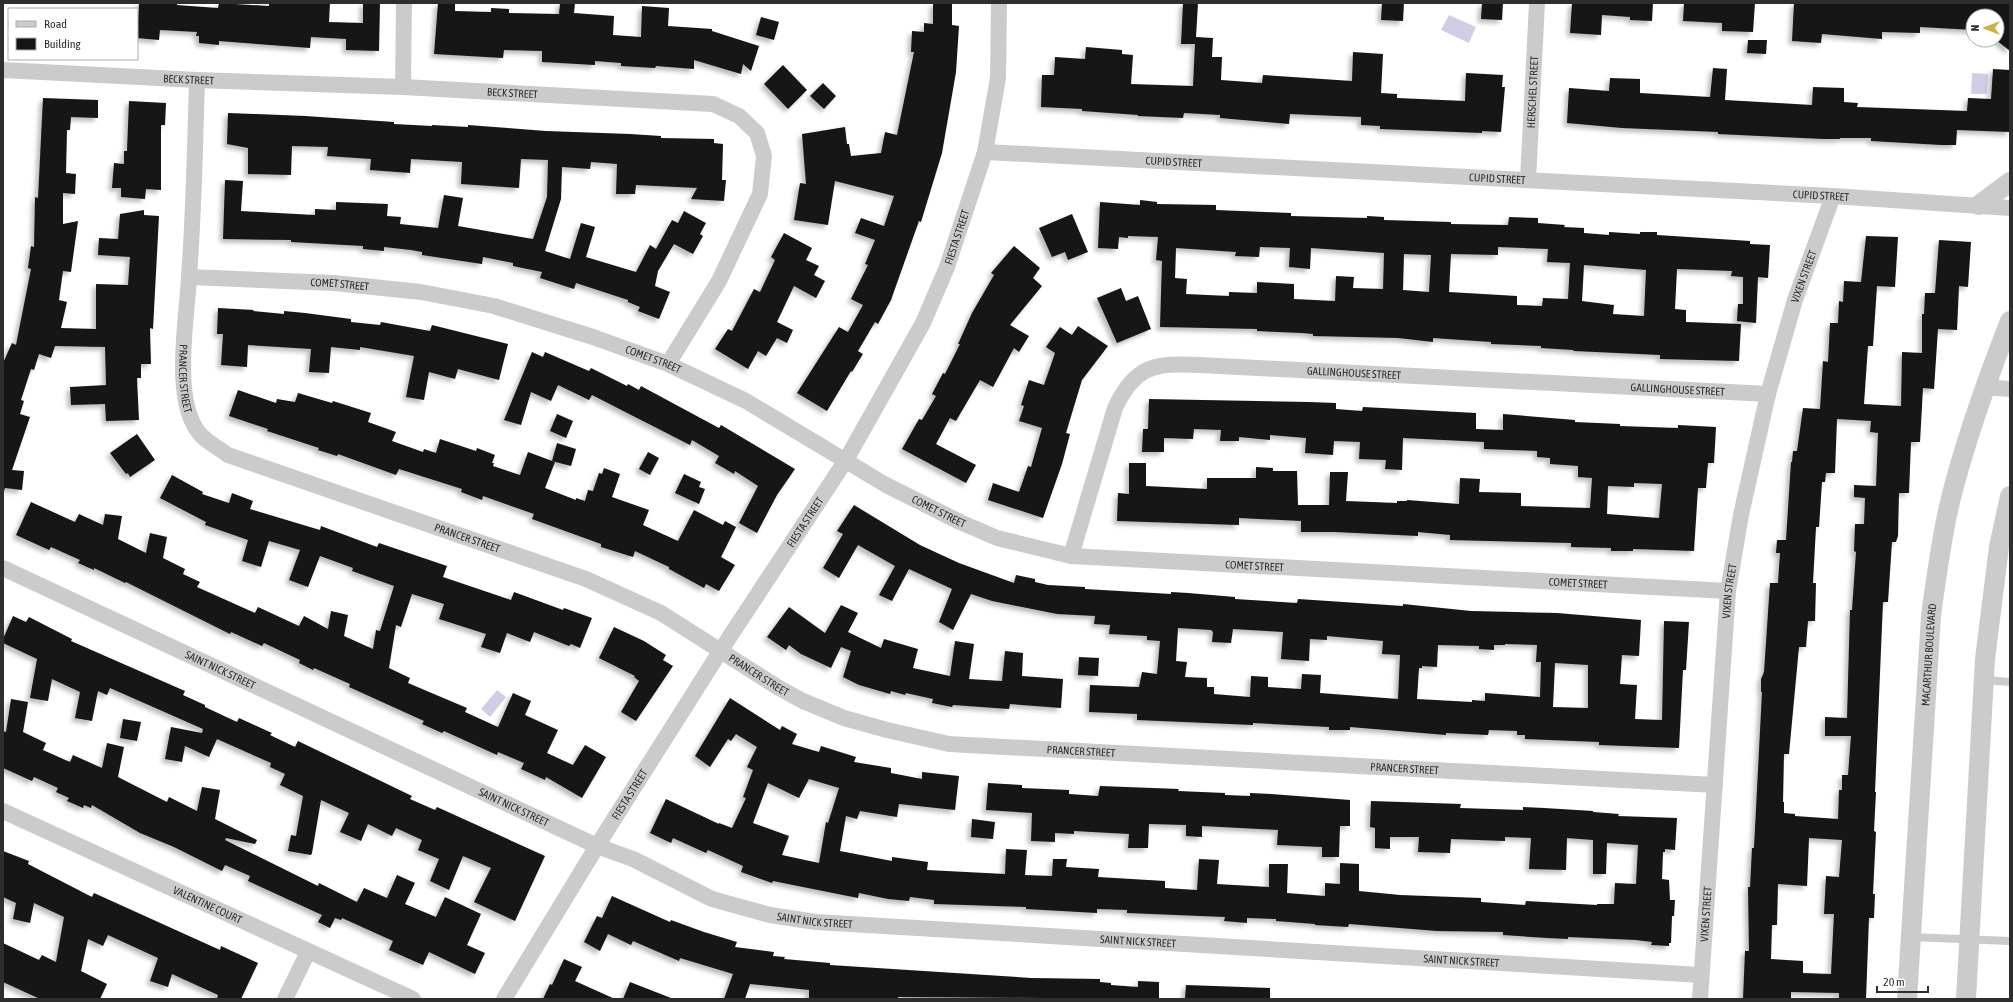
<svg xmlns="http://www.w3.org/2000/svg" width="2013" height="1002" font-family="'Asap Condensed',sans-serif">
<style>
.water{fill:#d2cce7}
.building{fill:#151515;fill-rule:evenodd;filter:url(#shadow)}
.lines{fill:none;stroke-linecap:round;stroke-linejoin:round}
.service{stroke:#cbcbcb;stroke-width:8}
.minor{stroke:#cbcbcb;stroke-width:16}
.tertiary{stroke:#cbcbcb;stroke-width:20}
.labels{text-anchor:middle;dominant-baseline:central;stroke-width:4;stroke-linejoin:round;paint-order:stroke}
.street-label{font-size:11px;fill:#2e2e2e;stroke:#fff}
</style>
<defs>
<filter id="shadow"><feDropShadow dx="-3.5" dy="3.5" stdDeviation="2" flood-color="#0004"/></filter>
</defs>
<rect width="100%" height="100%" fill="#fff"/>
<g class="water">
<path d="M1449 15 1476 27 1469 43 1441 30Z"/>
<path d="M1972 73 1988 74 1987 94H1971Z"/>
<path d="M497 690 506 697 490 717 481 709Z"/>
</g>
<g class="building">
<path d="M139 3H177V5L218 8 219 3 269 6V3H330L329 22 363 23V3H380L379 51 346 50V39L311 37 310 48 219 41V45L199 43V36H196L197 32 160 30 159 40 137 38Z"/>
<path d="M438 3H455V11L491 12V8L509 9V13L559 14 560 3H575L574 13 614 16 613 35 641 37 642 6 669 8 668 26 712 29V31L759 46 751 71 743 64 741 74 694 60V69L656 66 655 68 621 66V63L595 61V65L542 62V51L504 50 503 58 434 54Z"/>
<path d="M933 3H952V25L959 26 956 72 942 153 921 222 919 221 891 300 878 324 875 322 858 351 863 354 852 372 851 371 827 411 797 393 839 327 848 332 863 305 851 299 868 265 865 264 875 240 855 233 861 218 884 226 894 196 835 181 828 225 794 220 800 183 806 184 802 134 845 127 847 144H849L851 156 881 153 885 132 897 135 914 52H911L912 31 924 32V23L933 24Z"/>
<path d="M1183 3H1198L1196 37 1213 38 1212 57H1222L1221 80 1262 83 1263 75 1352 81 1353 52 1383 54 1381 93 1397 94V98L1465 101 1466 73 1503 75 1502 87H1505L1501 132 1482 131V133L1380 129V126L1361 125V117L1290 114 1289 124 1220 118V115L1184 113 1183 118 1138 116V115L1082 111V109L1041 107 1042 75H1054L1055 57 1085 59 1086 47 1122 50V54L1133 55 1131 84 1193 86 1195 44H1181Z"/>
<path d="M1382 3H1404L1403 21 1381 20Z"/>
<path d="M1482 3H1503L1502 20 1481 19Z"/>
<path d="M1572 3H1653L1652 21 1630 20V17L1602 15 1601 35 1570 33Z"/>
<path d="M1684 3H1755L1753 32 1722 31V23L1683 21Z"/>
<path d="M1794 3H2010V51L1996 40H1997V16H1973V30L1920 27V33L1882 32V39L1822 34 1821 43 1792 41Z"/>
<path d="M761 17 779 22 774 40 756 35Z"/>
<path d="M1748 40H1767L1766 54 1747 53Z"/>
<path d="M783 65 807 90 788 109 764 84Z"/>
<path d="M1713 68 1727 69 1725 100 1812 105 1813 87 1844 88V102L1858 103 1857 107 1967 111 1968 98 1991 99 1993 69 2010 70V132L1957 130 1956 145H1941L1871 141V138H1840V139H1824L1718 134V132L1622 128 1567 123 1569 88 1609 91 1610 78 1640 79V93L1710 97Z"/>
<path d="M823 83 836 96 824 109 810 96Z"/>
<path d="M43 98 98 100V118L71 117 70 130H67L66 173 76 174 75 194 63 193V224L78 221 71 272 63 271 59 300 67 302 61 328 96 329V284L128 285 130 257 98 255 99 238 118 239 120 214 144 210V215L159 216 153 329 150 328 151 364H141V378H137L139 420 106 421 105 404 71 405 70 387 106 385 105 347 55 346 51 358 39 354 34 370 31 369 21 400 24 401 20 414 30 417 12 470 24 471 22 490 5 488 4 491 3 363 12 343 16 345 31 269 28 268 31 246 34 247 35 197 38 198Z"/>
<path d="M129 101 166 103 165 125H161V190L146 189 145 199 121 197V188H112L114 163 124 164V151H127Z"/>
<path d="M228 113 305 116 394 122V124L432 126V125L468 127V125L546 131 630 134 661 136V138L714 139V143L723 144 722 180H726L724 201 691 199 697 188 636 185 635 194H616L617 164 591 162 590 169 562 167 561 199 545 251 570 259 581 223 595 227 586 257 636 272 650 245 656 249 672 220 678 223 684 211 706 223 700 234 703 236 693 254 674 244 658 271 655 286 670 292 659 319 638 311 640 307 628 302V300L576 283 574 289 540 278 542 272 513 266V263L483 257 482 264 422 255V252L411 250 384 247V251L363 249V246L291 242V240L223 239 225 180 243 181 241 211 315 215V209L336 210V202L388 204 387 216 401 217 400 224 438 228 444 195 463 198 458 226 533 239 547 197 548 160 521 159 519 188 461 184 462 162 411 159 410 173 370 170 371 159 327 156 328 147 292 146 291 175 248 174V148L227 144Z"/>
<path d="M1140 200 1157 202V204L1216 205V210L1291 213V216L1367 218V216L1384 217V220L1451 222V224L1508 225 1509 217 1538 218V223L1565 225 1564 227 1584 228V233L1609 235V232L1640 234V232H1657V235L1750 241V244L1770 245 1768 278 1758 277 1756 323 1737 321 1738 304H1743V277L1731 276 1732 271 1677 269 1675 309 1686 310V322L1741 324 1739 361 1660 359V355L1574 351 1573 350 1541 348V346L1491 344V342L1433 338V342L1398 338 1313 336V334L1302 333 1257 331V329L1160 327 1162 261 1156 260 1158 237 1128 236V238L1119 237 1118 249 1098 248 1100 202 1140 205ZM1260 247 1290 248 1289 267 1310 269 1311 248 1384 253 1383 289 1353 288 1354 277 1336 276 1335 301 1294 299V284L1257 282V293L1229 292V296L1186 294 1187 279 1175 278 1176 248 1236 252 1235 256 1259 257ZM1498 247 1548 249 1547 262 1570 263 1568 299 1543 298 1542 306 1517 305V296L1449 292 1451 254 1498 255ZM1404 254 1431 255 1429 292 1403 290ZM1584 265 1646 270 1644 316 1613 314 1614 305 1582 301Z"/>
<path d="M1072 214 1088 252 1068 260 1065 252 1052 257 1039 228Z"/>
<path d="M784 233 812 248 806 260 819 266 814 275 825 281 816 298 794 286 777 322 793 330 787 343 777 338 766 356 758 351 748 369 715 349 728 329 732 331 754 289 760 292 775 260 771 257Z"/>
<path d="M1866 236 1898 237 1895 287 1877 286 1873 346H1868L1864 404 1901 406 1902 352 1922 353V314H1924L1925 293H1935L1939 240 1971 242 1968 287 1959 286 1957 330 1938 329 1934 389 1923 388 1920 442H1911L1909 493H1899L1898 536 1896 542H1892L1888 602H1883L1875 792H1876L1874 831 1876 832 1873 894H1875L1874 918H1869L1866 999H1839V993L1791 992V999H1743L1745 951H1749L1748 887H1750L1752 848H1754L1762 692H1761V679L1764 672 1770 583H1778L1780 553H1776L1777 540H1786L1791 462H1792L1793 451H1797L1803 408 1820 409 1823 361 1828 362 1830 323H1838L1839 301 1843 302 1844 281 1861 282ZM1837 419 1871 421 1870 432 1878 433 1876 486 1854 485V497L1865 498 1864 524H1855L1854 551 1856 552 1852 610H1850L1847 718 1825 717V736H1851L1848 775H1842V790H1839L1838 819 1795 816V814L1784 813V802H1783L1784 754H1789L1799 647H1806L1808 621H1815L1816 583H1813L1816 527H1819L1822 482H1825L1826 473H1835ZM1809 838 1842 840 1839 877 1826 876 1824 914H1834L1831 974 1803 973V961L1771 959 1772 925H1777L1778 884 1807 886Z"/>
<path d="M1014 246 1040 268 1033 278 1042 286 1010 325 1029 336 1019 352 1014 348 993 387 980 380 956 421 950 418 936 444 976 465 966 483 902 449 919 419 922 420 936 396 932 394 943 373 945 374 960 344H958L972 313 994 275 991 273Z"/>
<path d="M1121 288 1126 301 1138 296 1151 329 1117 343 1097 298Z"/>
<path d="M218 308 254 310 253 311 284 314V311L305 313 351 319V322L380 325 381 322 430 331 432 325 508 344 499 380 458 369 455 379 429 372 424 400 406 397 414 356 360 347V350L331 347 329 373 309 372 311 349 248 345 247 367 221 365 223 334H217Z"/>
<path d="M1078 326 1108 346 1082 380 1066 433 1070 434 1062 464 1043 518 988 500 993 483 1019 492 1028 466 1031 467 1042 428 1019 421 1024 406 1021 405 1029 380 1044 385 1055 353 1046 347 1060 327 1072 335Z"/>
<path d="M532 352 543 357 545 352 589 371 591 368 627 386 628 384 639 390 641 386 719 428 721 425 795 469 777 495 757 533 739 523 758 486 735 471 734 474 715 463 719 456 692 440 690 445 592 395 589 400 558 385 551 401 531 392 521 425 504 420Z"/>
<path d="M238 390 276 403 277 399 295 402 298 393 332 403 333 401 371 413 368 422 396 432 392 441 423 452 424 449 436 453 440 439 476 451 477 448 495 455 492 463H494L493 466 520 475 528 452 555 462 545 488 576 500V498L585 501 588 490 593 491 599 473 602 474 604 468 620 474 612 497 649 510 643 525 678 541 694 510 723 525 725 521 736 527 721 557 735 565 719 591 706 584 704 588 669 569V567L635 551 633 557 601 547V544L532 519 534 514 483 496 482 500 461 492 462 489 399 469 396 475 338 454 337 456 318 450 319 448 267 431 268 429 229 416Z"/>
<path d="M1149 399 1309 402 1336 403V409L1362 411 1363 407 1476 413V429L1503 430V414L1575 420V422L1620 424V426L1678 428V425L1716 427 1714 463H1708L1706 488H1698L1694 551 1633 549V551H1611V548L1571 547V543L1450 540V535L1418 532V536L1335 532H1301V521L1239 518V525L1117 521 1118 493 1129 494V463H1146V486L1207 489V478H1256V467L1273 468V471H1297L1298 505H1329L1330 472H1348L1346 501 1397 503V501H1407V500L1459 504 1460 478 1480 479 1479 492 1521 493V506L1590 508 1592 478 1578 477V466L1550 464V458L1537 457V451L1484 449V442L1403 438 1402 470 1385 469 1386 460 1359 459 1360 442 1334 441 1333 455 1305 453 1306 438 1270 435V440L1239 437V441H1220L1221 430 1194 429 1193 439 1164 438V452H1142L1143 429H1148ZM1634 483 1662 484 1659 518 1607 514 1608 486 1634 487Z"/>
<path d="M557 414 573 421 566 438 550 431Z"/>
<path d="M137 434 155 460 130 477 128 473 126 474 110 453Z"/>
<path d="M557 443 576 449 571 466 552 461Z"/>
<path d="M648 452 659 458 650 475 639 469Z"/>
<path d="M684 474 701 482 699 487 705 489 699 504 675 493Z"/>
<path d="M172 475 203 492 202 494 229 503 232 493 253 501 250 509 320 530 321 526 377 547 379 543 447 566 443 577 511 600 514 592 563 610 564 608 592 618 580 648 571 644 569 646 534 632 530 642 507 633 500 653 481 647 486 634 439 619 444 604 412 594 401 627 396 625 389 668 410 678 408 683 467 708 465 712 498 727 513 693 531 701 525 715 558 730 547 753 573 765 585 745 606 757 582 798 546 777 545 780 521 769 524 763 498 752 497 755 444 731 442 733 422 724 424 721 349 687 350 684 314 668 313 670 299 663 300 660 264 643 262 646 231 632 230 634 126 582 125 583 94 568V570L78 563 80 560 51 547 49 550 16 535 31 502 75 522 79 514 103 525 105 514 122 516 118 539 146 553 150 533 167 537 163 558 185 569 183 574 200 582 197 587 255 613 258 607 299 626 304 616 328 629 331 611 348 615 344 636 373 649 376 630 380 631 394 586 352 571 353 568 320 556 308 587 289 580 300 550 269 541 261 567 242 561 248 540 205 525 206 522 160 498Z"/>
<path d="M854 505 920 545 959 563 1014 583 1016 575 1035 579V582L1048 585 1085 587V589L1171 594V592L1188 593 1235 597V599L1297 603 1298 599 1403 606V604L1471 611 1557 613 1641 620 1639 656 1622 655 1620 684 1637 685 1635 719 1662 720 1664 621 1689 622 1686 670H1683L1679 748 1599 745V742L1525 739V735H1517V731L1489 730 1488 735 1446 733V735L1350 727V730H1329V727L1253 723V725L1137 720V714L1089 712 1090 685 1139 687 1142 672 1157 674 1160 641 1147 640V636L1109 634 1110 625 1094 624 1095 616 1057 614 992 601 971 594 953 630 939 622 952 589 909 569 892 601 879 595 895 566 858 545 839 578 823 568 843 534 837 531ZM1178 628 1211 630 1213 632 1212 642 1231 643 1233 629 1283 632 1281 659 1309 661 1310 639 1327 640V636L1383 641 1382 654 1400 655 1398 699 1320 693 1321 675 1302 674 1301 689 1268 687V677L1251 676 1250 697 1214 694V687H1207V678L1185 677 1187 662 1176 661ZM1505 644 1537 645 1536 662H1541L1540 697 1485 693V701L1472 700V702L1417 699 1419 668H1422V666L1437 667 1438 645 1479 646V649L1494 650V645H1505ZM1555 663 1588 665V708L1553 707Z"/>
<path d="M841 605 858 613 848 632 881 648 884 639 918 649 913 668 950 676 955 641 974 644 969 679 1002 681 1005 651 1023 653 1022 676 1063 679 1061 708 1010 704 1009 709 953 705 952 707 932 703 933 699 906 693 905 695 891 691 890 694 859 685 843 677 851 651 841 647 831 668 801 654 789 645 786 650 767 637 789 607 825 633Z"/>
<path d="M13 616 26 622 29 617 72 639 71 641 185 691 183 695 205 705V707L237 722 239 718 272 733 270 735 295 747 298 741 412 796 410 799 435 810 437 807 545 856 515 921 474 902 491 868 463 856 449 890 430 881 439 859 418 850 422 840 396 828 392 836 368 824 361 841 340 832 349 813 321 800 312 853 311 855 288 851 291 835 296 836 303 796 280 785 285 774 270 767 271 763 217 739 209 757 185 746 182 762 165 759 171 727 202 733 203 729 110 688 107 695 98 691 92 721 75 718 80 692 52 679 48 701 30 698 37 659 3 643V639Z"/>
<path d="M614 627 644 641 666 655 663 660 673 666 636 721 621 712 639 681 634 677 635 676 599 658Z"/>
<path d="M1079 657 1099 658 1098 676 1078 675Z"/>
<path d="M730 698 780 730 782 726 797 734 792 744 819 752 821 746 856 757 854 762 891 768V773L922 779V772L959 776 955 810 899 804 897 817 860 811 857 819 846 816 840 851 892 861V857L928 862 927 870 1005 874 1006 849 1027 850 1025 875 1052 876 1053 859H1067L1066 867 1099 869 1098 877 1165 881V888L1197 890 1199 859 1219 860 1217 884 1269 887V864H1288L1287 893 1325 896V883L1340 884V863L1359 864V891L1400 895 1481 898V902L1525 905 1526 901 1597 905V904H1614L1615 883 1636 884 1638 845 1607 843 1606 874H1593V840L1567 838 1566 870 1529 869 1531 838 1505 837V841L1451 839 1450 853 1418 852 1419 837H1390V849L1375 848V828L1370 827 1371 801 1461 804 1460 808 1523 810V807L1544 808 1593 811V812L1619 814 1618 816 1677 818 1675 850 1665 849V852H1663L1662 879 1669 880 1670 900H1675L1674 916H1672L1671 943H1669V946L1651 945 1652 942 1636 940 1568 937V939L1547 938 1503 935V932L1437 931 1349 924 1348 927 1315 925V924L1276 921V919L1247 918V923L1224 921 1225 917 1127 913V910L1097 909V913L1026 909V907L934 904V900L910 897 909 901 888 899 859 893 858 898 773 881 772 883 741 872 743 866 708 850 706 853 673 838 671 843 650 833 666 799 719 824V823L732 828 746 798 743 797 753 770 747 767 757 747 736 734 731 741 728 739 710 767 695 756ZM809 779 839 788 828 823 826 822 819 863 782 855 789 836 753 823 768 783 799 798Z"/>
<path d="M11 699 28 702 23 732 46 743 43 750 70 762 73 755 102 768 107 743 124 747 118 777 167 802 169 797 197 811 202 787 220 790 215 819 257 840 255 844 226 838 225 840 318 886 319 883 357 902 364 888 387 898 397 875 415 883 405 904 436 917 445 897 481 914 467 945 485 953 475 974 429 952 423 965 389 950 393 941 342 918 341 920 335 918 330 928 318 922 322 915 248 881 250 876 225 865 222 871 174 847 140 833 92 805 91 808 84 805 83 808 67 801 69 798 56 792 58 788 34 777 32 781 3 768V731L6 732Z"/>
<path d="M123 719 141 722 137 741 120 738Z"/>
<path d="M988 783 1022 785V788L1069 790V794L1098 796 1100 786 1179 789 1178 791 1225 793V795L1250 796V793L1271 794 1350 800V826H1340L1339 857H1322V847L1277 845 1278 830 1202 826V837L1186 836V825L1149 824 1148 848H1128L1129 834 1074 831V834L1055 833V842L1031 841 1032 813 986 810Z"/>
<path d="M972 819 995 822 993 839 971 837Z"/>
<path d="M3 851 29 861 28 864 92 897 94 893 220 950 221 946 258 963 241 999H217L218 995 172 974 168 987 150 981 158 958 108 935 103 946 88 939 81 971 107 984 100 999H40L3 982V943L39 960 42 955 56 962 64 917 34 903 30 923 13 919 16 903 3 897Z"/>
<path d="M612 896 670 922 671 920 704 932 737 942 735 947 774 952 773 956 785 957 784 959 830 963V965L1031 978 1100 979V982L1111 983V985L1138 987V981L1159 982V999L898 997V999H824L809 998V990L750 984 745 999H724L733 974 680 958 679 961 633 941 631 945 608 934 600 951 584 942 597 916 602 918Z"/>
<path d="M564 959 582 967 575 981 615 999H543L550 984 552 985Z"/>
<path d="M630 982 671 998V999H623Z"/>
<path d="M1186 985 1270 988V999H1185Z"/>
</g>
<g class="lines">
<g class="service">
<path d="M1984 680 2010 682"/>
<path d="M1911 937 2010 941"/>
</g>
<g class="minor">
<path id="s1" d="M3 70 197 80 403 87 713 104 739 116 757 133 764 156 760 194 719 281 668 364"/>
<path id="s2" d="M197 80C195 146 194 211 189 277 187 317 175 384 192 421 200 440 212 443 228 455L586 579 661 613 779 688 803 701 844 718 887 730 949 744 1715 785"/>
<path d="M403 87 404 3"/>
<path id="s3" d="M985 152 1833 196 2010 208"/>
<path id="s4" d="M1528 180 1537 3"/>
<path id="s5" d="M189 277 334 283 421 292 494 306 593 337 668 364 746 401 886 485 960 522 997 538 1071 556 1728 591"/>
<path d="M1984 387 2010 389"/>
<path id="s6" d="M1071 556 1115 408C1135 365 1155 363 1200 365L1768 394"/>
<path id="s7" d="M3 568 597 846 633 859 712 899 770 915 816 922 1701 975"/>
<path id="s8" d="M3 811 413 999"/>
<path d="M285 999 308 952"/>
<path id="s9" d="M504 999 597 846 721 650 846 460 923 323 947 267 985 152 998 78 999 3"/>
<path id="s10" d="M1700 999 1728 591 1741 515 1768 394 1795 300 1833 196"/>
</g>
<g class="tertiary">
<path d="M1979 205 2010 182"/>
<path id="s11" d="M1907 999 1931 616C1936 578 1941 540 1950 502 1965 440 1987 380 2010 321"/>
<path d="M1966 999 1985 659 1999 547 2010 496"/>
</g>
</g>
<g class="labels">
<g class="street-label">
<text stroke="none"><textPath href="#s1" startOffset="186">BECK STREET</textPath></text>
<text stroke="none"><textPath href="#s4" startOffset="88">HERSCHEL STREET</textPath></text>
<text stroke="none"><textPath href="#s1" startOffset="510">BECK STREET</textPath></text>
<text stroke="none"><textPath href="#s3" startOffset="189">CUPID STREET</textPath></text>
<text stroke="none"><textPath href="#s3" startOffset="513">CUPID STREET</textPath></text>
<text stroke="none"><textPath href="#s3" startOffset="837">CUPID STREET</textPath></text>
<text stroke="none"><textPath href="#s9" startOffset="888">FIESTA STREET</textPath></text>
<text stroke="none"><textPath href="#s10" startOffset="733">VIXEN STREET</textPath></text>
<text stroke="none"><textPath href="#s5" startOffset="151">COMET STREET</textPath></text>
<text stroke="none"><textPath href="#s5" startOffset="475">COMET STREET</textPath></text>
<text stroke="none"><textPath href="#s6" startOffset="413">GALLINGHOUSE STREET</textPath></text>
<text stroke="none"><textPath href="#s2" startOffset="299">PRANCER STREET</textPath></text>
<text stroke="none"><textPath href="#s6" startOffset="737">GALLINGHOUSE STREET</textPath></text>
<text stroke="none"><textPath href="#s5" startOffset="799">COMET STREET</textPath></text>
<text stroke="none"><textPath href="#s9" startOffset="564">FIESTA STREET</textPath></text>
<text stroke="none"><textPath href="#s2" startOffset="646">PRANCER STREET</textPath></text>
<text stroke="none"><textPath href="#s5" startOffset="1123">COMET STREET</textPath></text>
<text stroke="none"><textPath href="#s5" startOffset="1447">COMET STREET</textPath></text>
<text stroke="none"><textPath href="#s10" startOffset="409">VIXEN STREET</textPath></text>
<text stroke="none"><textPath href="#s11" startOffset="345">MACARTHUR BOULEVARD</textPath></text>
<text stroke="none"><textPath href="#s7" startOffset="240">SAINT NICK STREET</textPath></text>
<text stroke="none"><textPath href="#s2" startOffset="970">PRANCER STREET</textPath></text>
<text stroke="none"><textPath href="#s2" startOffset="1306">PRANCER STREET</textPath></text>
<text stroke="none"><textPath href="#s2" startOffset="1630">PRANCER STREET</textPath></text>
<text stroke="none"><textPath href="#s9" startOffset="240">FIESTA STREET</textPath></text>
<text stroke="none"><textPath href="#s7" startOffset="564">SAINT NICK STREET</textPath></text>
<text stroke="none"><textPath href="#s8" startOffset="225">VALENTINE COURT</textPath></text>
<text stroke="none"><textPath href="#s10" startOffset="85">VIXEN STREET</textPath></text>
<text stroke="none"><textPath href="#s7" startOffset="888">SAINT NICK STREET</textPath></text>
<text stroke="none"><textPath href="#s7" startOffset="1212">SAINT NICK STREET</textPath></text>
<text stroke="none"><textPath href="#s7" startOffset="1536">SAINT NICK STREET</textPath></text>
</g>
</g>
<rect width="2013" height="1002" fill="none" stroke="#2e2e2e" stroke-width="8"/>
<rect x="8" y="8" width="130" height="52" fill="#ffffff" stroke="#ababab"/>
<rect x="16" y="21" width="20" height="6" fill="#cbcbcb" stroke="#ababab"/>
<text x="44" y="28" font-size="12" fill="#2e2e2e">Road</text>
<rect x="16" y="38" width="20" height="12" fill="#151515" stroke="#ababab"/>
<text x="44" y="48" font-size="12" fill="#2e2e2e">Building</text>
<g transform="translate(1985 28) rotate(270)"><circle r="19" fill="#ffffff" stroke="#ababab"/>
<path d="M0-3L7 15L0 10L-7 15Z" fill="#d1b044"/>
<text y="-6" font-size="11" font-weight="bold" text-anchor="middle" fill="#2e2e2e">N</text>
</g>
<path d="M1877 986v6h51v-6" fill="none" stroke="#2e2e2e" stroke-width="2"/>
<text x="1883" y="986" font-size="12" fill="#2e2e2e" stroke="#ffffff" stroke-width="3" paint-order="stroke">20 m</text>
</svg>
